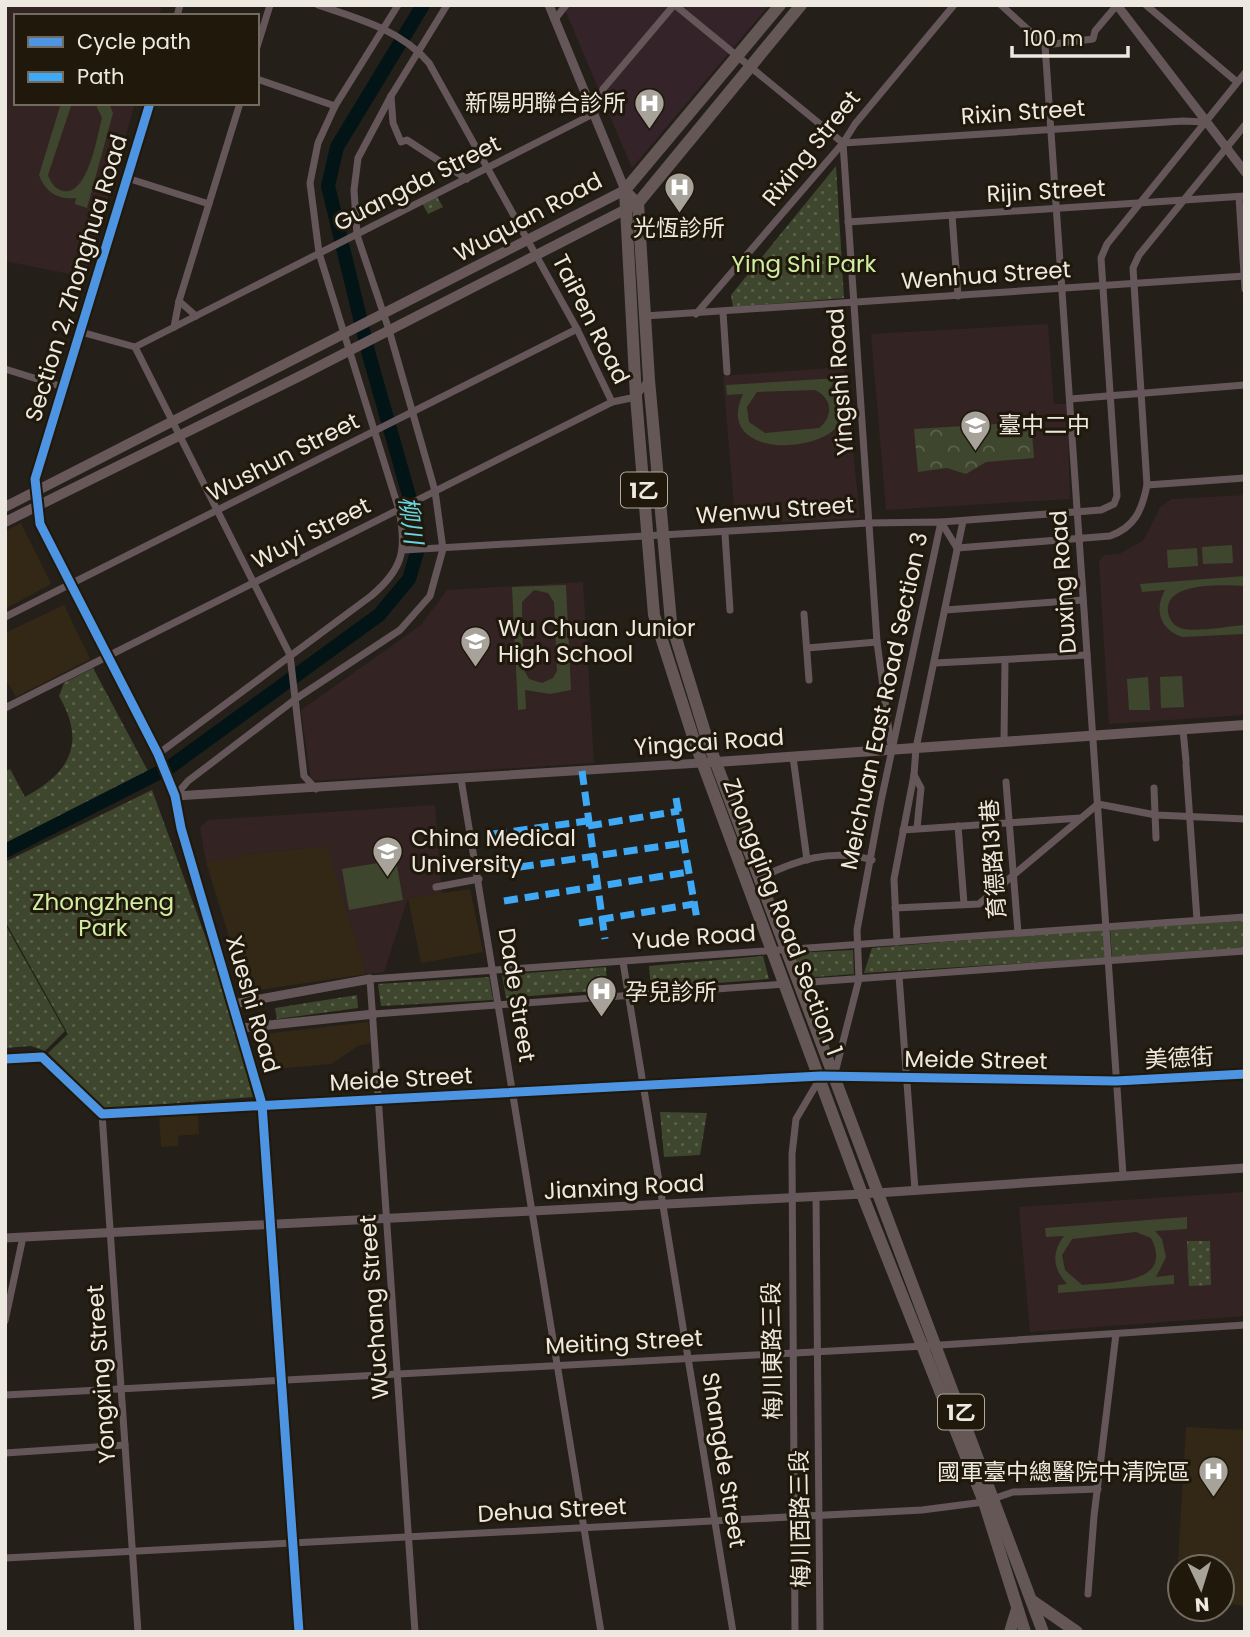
<svg xmlns="http://www.w3.org/2000/svg" width="1250" height="1637" font-family="Poppins,'Noto Sans TC',sans-serif">
<style>
.commercial{fill:#342329}
.education{fill:#342323}
.built{fill:#332816}
.grass{fill:#3e472d;fill-rule:evenodd}
.forest{fill:url(#forest-crowns)}
.park{fill:url(#park-dots)}
.lines{fill:none;stroke-linecap:round;stroke-linejoin:round}
.river{stroke:#031416;stroke-width:14}
.minor{stroke:#655759;stroke-width:7}
.tertiary{stroke:#655759;stroke-width:9}
.secondary{stroke:#68585a;stroke-width:10}
.primary{stroke:#655756;stroke-width:12}
.quiet{stroke:#3fa9f5;stroke-width:7;stroke-dasharray:14 7;stroke-linecap:butt}
.cycleway-casing{stroke:#20180b;stroke-width:13}
.cycleway{stroke:#4d94e3;stroke-width:9}
.labels{text-anchor:middle;dominant-baseline:central;stroke-width:6;stroke-linejoin:round;paint-order:stroke}
.shield{fill:#20180b;stroke:#b0aaa0;stroke-width:2}
.shield-label{font-size:21px;font-weight:bold;fill:#eee9e0}
.poi-label{font-size:23px;fill:#eee9e0;stroke:#20180b;text-anchor:start}
.street-label{font-size:23px;fill:#eee9e0;stroke:#20180b}
.park-label{font-size:23px;fill:#d0eea2;stroke:#20180b}
.water-label{font-size:24px;font-style:italic;fill:#66d7e2;stroke:#20180b}
</style>
<defs>
<pattern id="forest-crowns" width="20" height="18" patternUnits="userSpaceOnUse" patternTransform="scale(1.75)"><rect width="20" height="18" fill="#3e472d"/><path d="M2 6a3 3 0 1 1 6 0M12 15a3 3 0 1 1 6 0" fill="none" stroke="#5a624b"/></pattern>
<pattern id="park-dots" width="8" height="8" patternUnits="userSpaceOnUse" patternTransform="scale(1.75)"><rect width="8" height="8" fill="#3e472d"/><path d="M2 2h.1M6 6h.1" fill="none" stroke="#5a624b" stroke-width="1.8" stroke-linecap="round"/></pattern>
</defs>
<rect width="100%" height="100%" fill="#242019"/>
<path class="commercial" d="M563 5H769L632 168Z"/>
<g class="education">
<path d="M5 5H162L159 16H16V103H135L85 277 5 261Z"/>
<path d="M1048 324 1054 404H1067L1070 499 886 510 871 334Z"/>
<path d="M844 367 860 518 782 522 774 508 734 506 723 376Z"/>
<path d="M1245 495V715L1109 724 1099 562 1104 555 1119 554 1144 540 1160 507 1172 499Z"/>
<path d="M583 582 594 763 311 781 301 710 421 625 447 590Z"/>
<path d="M435 805 442 893 408 898 384 972 366 974 326 846 249 854 206 862 200 827 208 820Z"/>
<path d="M1245 1192V1316L1030 1332 1019 1207Z"/>
</g>
<g class="built">
<path d="M21 523 51 584 5 609V531Z"/>
<path d="M64 605 90 659 16 697 5 678V633Z"/>
<path d="M327 846 366 974 246 992 206 862 249 854Z"/>
<path d="M470 889 483 952 421 963 408 898Z"/>
<path d="M368 1022 371 1043 358 1046 331 1064 265 1070 255 1035Z"/>
<path d="M198 1111 199 1134 178 1136V1146L161 1147 159 1114Z"/>
<path d="M1186 1427 1245 1430V1606L1222 1603V1567H1180V1596L1176 1595Z"/>
</g>
<g class="grass">
<path d="M61 103H72L48 175C51 183 55 189 63 191 88 196 97 137 102 118L95 103H109L113 113 87 208 75 204 76 198C58 200 45 192 39 175Z"/>
<path d="M838 378V386L830 387C894 449 705 476 743 394L727 395 726 385ZM815 390C832 398 834 416 819 428L765 433 749 422 747 407 757 392Z"/>
<path d="M1232 545 1233 563 1203 564 1202 547Z"/>
<path d="M1197 548 1198 566 1168 568 1167 550Z"/>
<path d="M1245 576V586C1225 585 1164 581 1168 612 1169 619 1173 625 1180 628 1193 633 1230 626 1245 625L1244 634 1182 637C1160 629 1154 610 1165 590L1142 592 1140 584Z"/>
<path d="M566 585 571 690 550 694 525 690 526 709 518 710 512 587ZM534 590 548 593 554 602 557 671 553 678 542 683 529 679 523 668 522 602Z"/>
<path d="M1182 676 1184 707 1161 708 1160 677Z"/>
<path d="M1148 677 1150 710H1129L1127 679Z"/>
<path d="M396 860 403 900 349 910 342 869Z"/>
<path d="M1187 1217V1229L1155 1231 1162 1239 1166 1257 1156 1277 1174 1275V1284L1058 1293V1285L1067 1284C1053 1269 1051 1253 1064 1236L1046 1237 1045 1228ZM1136 1232 1151 1238C1175 1285 1109 1282 1082 1285L1065 1270 1062 1255 1072 1239Z"/>
</g>
<path class="forest" d="M1031 422 1034 458 986 462 966 474 947 468 918 472 914 429Z"/>
<g class="park">
<path d="M836 166 844 298 733 307 731 295Z"/>
<path d="M436 195 443 207 428 214 422 203Z"/>
<path d="M93 668 149 773 5 844V772L10 769 25 797C69 773 87 744 59 696L64 683Z"/>
<path d="M152 790 219 974 253 1097 104 1109 48 1053 68 1034 5 921V862Z"/>
<path d="M1245 919V948L1112 958 1110 929Z"/>
<path d="M5 924 65 1031 45 1051 31 1046 5 1048Z"/>
<path d="M1104 929 1106 958 864 973 872 948Z"/>
<path d="M853 950 854 974 803 978 794 953Z"/>
<path d="M763 956 769 979 651 988 649 966Z"/>
<path d="M606 967 607 990 506 998 502 975Z"/>
<path d="M489 977 493 1000 381 1006 378 984Z"/>
<path d="M357 995 358 1008 277 1019 275 1008Z"/>
<path d="M660 1112 707 1113 700 1155 664 1157Z"/>
<path d="M1187 1241H1210L1211 1285 1189 1286Z"/>
</g>
<g class="lines">
<path class="river" d="M5 851 170 767 379 615 409 579 418 549 416 520 369 355 328 186 337 147 423 5"/>
<g class="minor">
<path d="M318 5C357 18 401 30 429 63L577 329 612 402"/>
<path d="M675 5 843 143 877 642 891 746"/>
<path d="M1001 5 1045 45 1123 1175"/>
<path d="M1146 5 1237 82"/>
<path d="M177 16 180 5"/>
<path d="M555 19 566 5"/>
<path d="M1045 45 1093 39 1095 31 1117 5"/>
<path d="M257 47 270 5"/>
<path d="M257 79 335 106"/>
<path d="M391 96 393 123 401 142 407 140 467 179"/>
<path d="M843 143 1183 121 1205 122"/>
<path d="M127 178 209 204"/>
<path d="M1239 197 1245 289"/>
<path d="M952 215 958 296"/>
<path d="M848 222 1245 196"/>
<path d="M179 301 196 316"/>
<path d="M723 312 727 372"/>
<path d="M696 314 843 143 855 124 954 5"/>
<path d="M645 316 1245 276"/>
<path d="M174 327 179 301 240 103"/>
<path d="M81 332 135 347 290 655 304 776 316 789"/>
<path d="M135 347 595 113 603 89 674 5"/>
<path d="M5 369 63 387"/>
<path d="M1070 399 1245 385"/>
<path d="M1147 485 1245 478"/>
<path d="M37 506 35 479 150 103"/>
<path d="M725 534 730 610"/>
<path d="M957 548 1110 536C1135 527 1142 510 1147 485L1133 268 1139 255 1245 125"/>
<path d="M404 550 868 523 941 522 957 548"/>
<path d="M945 610 1083 600"/>
<path d="M804 614 809 680"/>
<path d="M5 617 577 329"/>
<path d="M807 648 877 642"/>
<path d="M935 663 1087 655"/>
<path d="M5 708 612 402 636 397 648 380"/>
<path d="M1183 730 1186 761"/>
<path d="M1004 742 1005 660"/>
<path d="M158 754 371 596C403 569 407 550 399 510L319 253 310 183 318 143 335 106 398 5"/>
<path d="M793 757 807 860"/>
<path d="M1186 765 1197 920"/>
<path d="M914 775 921 788 917 828"/>
<path d="M461 779 601 1632"/>
<path d="M1006 782 1018 933"/>
<path d="M1154 788 1156 838"/>
<path d="M175 796 188 781 297 698 400 630 430 596 443 549 435 491 389 330 357 235 354 190 358 158 391 96 447 5"/>
<path d="M958 826 964 904"/>
<path d="M903 830 1081 818"/>
<path d="M760 878C796 860 832 848 872 860"/>
<path d="M436 887 479 879"/>
<path d="M895 908 979 904 1098 804 1156 815 1245 819"/>
<path d="M897 942 894 879 914 775 916 748 963 521"/>
<path d="M623 962 733 1632"/>
<path d="M899 976 915 1190"/>
<path d="M797 983 1245 951"/>
<path d="M374 1014 785 984"/>
<path d="M5 1059 42 1057 102 1114 821 1076 1116 1081 1245 1074"/>
<path d="M835 1073 859 979 857 930 881 801 941 522 1101 510 1114 504 1117 496 1101 258 1107 244 1245 73"/>
<path d="M102 1114 138 1632"/>
<path d="M816 1196 820 1632"/>
<path d="M5 1321 23 1237"/>
<path d="M5 1395 925 1346 1245 1325"/>
<path d="M5 1453 125 1445"/>
<path d="M5 1558 922 1510 984 1502 1013 1492 1098 1489"/>
<path d="M1088 1594 1094 1516 1116 1334"/>
<path d="M415 1632 370 979 1245 917"/>
<path d="M795 1632 792 1154 796 1119 819 1080"/>
</g>
<g class="tertiary">
<path d="M549 5 625 190"/>
<path d="M1117 5 1245 172"/>
<path d="M37 506 40 524 158 754 175 796 181 828 262 1104 299 1632"/>
<path d="M175 796 716 762"/>
<path d="M233 1004 370 979"/>
<path d="M241 1028 374 1014"/>
<path d="M5 1238 862 1194 1245 1168"/>
</g>
<g class="secondary">
<path d="M5 507 625 190 638 203 298 377 5 522"/>
<path d="M716 762 1245 725"/>
</g>
<g class="primary">
<path d="M780 5 625 190 636 397 654 615 694 740 862 1194 984 1502 1025 1632"/>
<path d="M801 5 638 203 649 380 671 622 707 739 1043 1632"/>
<path d="M1031 1600 1077 1632"/>
<path d="M1010 1632 1017 1609"/>
</g>
<g class="quiet">
<path d="M582 771 605 939"/>
<path d="M676 798 697 919"/>
<path d="M588 826 679 811"/>
<path d="M493 834 587 821"/>
<path d="M499 870 684 843"/>
<path d="M504 901 689 872"/>
<path d="M579 923 694 904"/>
</g>
<defs>
<g id="cycleway">
<path d="M150 103 35 479 40 524 158 754 175 796 181 828 262 1104 299 1632"/>
<path d="M5 1059 42 1057 102 1114 821 1076 1116 1081 1245 1074"/>
</g>
</defs>
<use href="#cycleway" class="cycleway-casing"/>
<use href="#cycleway" class="cycleway"/>
</g>
<defs>
<symbol id="hospital-pin" viewBox="-11 -11 22 30"><path d="M0 17L-7.5 6A9.5 9.5 0 1 1 7.5 6Z" fill="#a7a39a" stroke="#20180b"/><path d="M-5-5h3v3.5h4V-5h3V5h-3V1.5h-4V5h-3Z" fill="#fff"/></symbol>
<symbol id="school-pin" viewBox="-11 -11 22 30"><path d="M0 17L-7.5 6A9.5 9.5 0 1 1 7.5 6Z" fill="#a7a39a" stroke="#20180b"/><path d="M0-5L7-2L0 1L-7-2ZM-4 1L0 2.5L4 1V4Q0 6-4 4Z" fill="#fff"/></symbol>
<symbol id="university-pin" viewBox="-11 -11 22 30"><path d="M0 17L-7.5 6A9.5 9.5 0 1 1 7.5 6Z" fill="#a7a39a" stroke="#20180b"/><path d="M0-5L7-2L0 1L-7-2ZM-4 1L0 2.5L4 1V4Q0 6-4 4Z" fill="#fff"/></symbol>
</defs>
<g fill-rule="evenodd">
<use href="#hospital-pin" x="632" y="86" width="35" height="47"/>
<use href="#hospital-pin" x="662" y="170" width="35" height="47"/>
<use href="#school-pin" x="958" y="408" width="35" height="47"/>
<use href="#school-pin" x="458" y="624" width="35" height="47"/>
<use href="#university-pin" x="370" y="834" width="35" height="47"/>
<use href="#hospital-pin" x="584" y="974" width="35" height="47"/>
<use href="#hospital-pin" x="1196" y="1454" width="35" height="47"/>
</g>
<g class="labels">
<g class="shield">
<rect x="621" y="472.5" width="46" height="35" rx="5"/>
<rect x="938" y="1394.5" width="46" height="35" rx="5"/>
</g>
<g class="shield-label">
<text x="644" y="490">1乙</text>
<text x="961" y="1412">1乙</text>
</g>
<g class="poi-label">
<text x="626" y="103" text-anchor="end">新陽明聯合診所</text>
<text x="679" y="228" text-anchor="middle">光恆診所</text>
<text x="998" y="425">臺中二中</text>
<text x="498" y="628">Wu Chuan Junior<tspan x="498" dy="26">High School</tspan></text>
<text x="411" y="838">China Medical<tspan x="411" dy="26">University</tspan></text>
<text x="625" y="992">孕兒診所</text>
<text x="1190" y="1472" text-anchor="end">國軍臺中總醫院中清院區</text>
</g>
<g class="street-label">
<text transform="translate(1023 112) rotate(-4)">Rixin Street</text>
<text transform="translate(811 148) rotate(-51)">Rixing Street</text>
<text transform="translate(417 183) rotate(-27)">Guangda Street</text>
<text transform="translate(1046 191) rotate(-3)">Rijin Street</text>
<text transform="translate(528 217) rotate(-28)">Wuquan Road</text>
<text transform="translate(986 275) rotate(-4)">Wenhua Street</text>
<text transform="translate(76 278) rotate(-73)">Section 2, Zhonghua Road</text>
<text transform="translate(591 319) rotate(63)">TaiPen Road</text>
<text transform="translate(840 382) rotate(-94)">Yingshi Road</text>
<text transform="translate(283 457) rotate(-27)">Wushun Street</text>
<text transform="translate(775 510) rotate(-4)">Wenwu Street</text>
<text transform="translate(311 533) rotate(-27)">Wuyi Street</text>
<text transform="translate(1063 582) rotate(-94)">Duxing Road</text>
<text transform="translate(884 701) rotate(-78)">Meichuan East Road Section 3</text>
<text transform="translate(709 742) rotate(-4)">Yingcai Road</text>
<text transform="translate(993 859) rotate(-94)">育德路131巷</text>
<text transform="translate(783 917) rotate(69)">Zhongqing Road Section 1</text>
<text transform="translate(694 937) rotate(-4)">Yude Road</text>
<text transform="translate(517 995) rotate(81)">Dade Street</text>
<text transform="translate(253 1004) rotate(74)">Xueshi Road</text>
<text transform="translate(1179 1058) rotate(-3)">美德街</text>
<text transform="translate(976 1060) rotate(1)">Meide Street</text>
<text transform="translate(401 1079) rotate(-3)">Meide Street</text>
<text transform="translate(624 1187) rotate(-3)">Jianxing Road</text>
<text transform="translate(374 1307) rotate(-94)">Wuchang Street</text>
<text transform="translate(624 1342) rotate(-3)">Meiting Street</text>
<text transform="translate(772 1351) rotate(-91)">梅川東路三段</text>
<text transform="translate(101 1374) rotate(-94)">Yongxing Street</text>
<text transform="translate(724 1460) rotate(81)">Shangde Street</text>
<text transform="translate(552 1510) rotate(-3)">Dehua Street</text>
<text transform="translate(800 1519) rotate(-91)">梅川西路三段</text>
</g>
<g class="park-label">
<text x="804" y="264">Ying Shi Park</text>
<text x="103" y="902">Zhongzheng<tspan x="103" dy="26">Park</tspan></text>
</g>
<g class="water-label">
<text transform="translate(411 520) rotate(82)">柳川</text>
</g>
</g>
<rect width="1250" height="1637" fill="none" stroke="#eee9e0" stroke-width="14"/>
<rect x="14" y="14" width="245" height="91" fill="#20180b" stroke="#726c60" stroke-width="2"/>
<rect x="28" y="37" width="35" height="10" fill="#4d94e3" stroke="#726c60" stroke-width="2"/>
<text x="77" y="49" font-size="21" fill="#eee9e0">Cycle path</text>
<rect x="28" y="72" width="35" height="10" fill="#3fa9f5" stroke="#726c60" stroke-width="2"/>
<text x="77" y="84" font-size="21" fill="#eee9e0">Path</text>
<g transform="translate(1201 1588) rotate(176)"><circle r="33" fill="#20180b" stroke="#726c60" stroke-width="2"/>
<path d="M0-5L12 26L0 18L-12 26Z" fill="#a7a39a"/>
<text y="-10" font-size="19" font-weight="bold" text-anchor="middle" fill="#eee9e0">N</text>
</g>
<path d="M1012 46v10h116v-10" fill="none" stroke="#eee9e0" stroke-width="3.5"/>
<text x="1023" y="46" font-size="21" fill="#eee9e0" stroke="#20180b" stroke-width="5" paint-order="stroke">100 m</text>
</svg>
